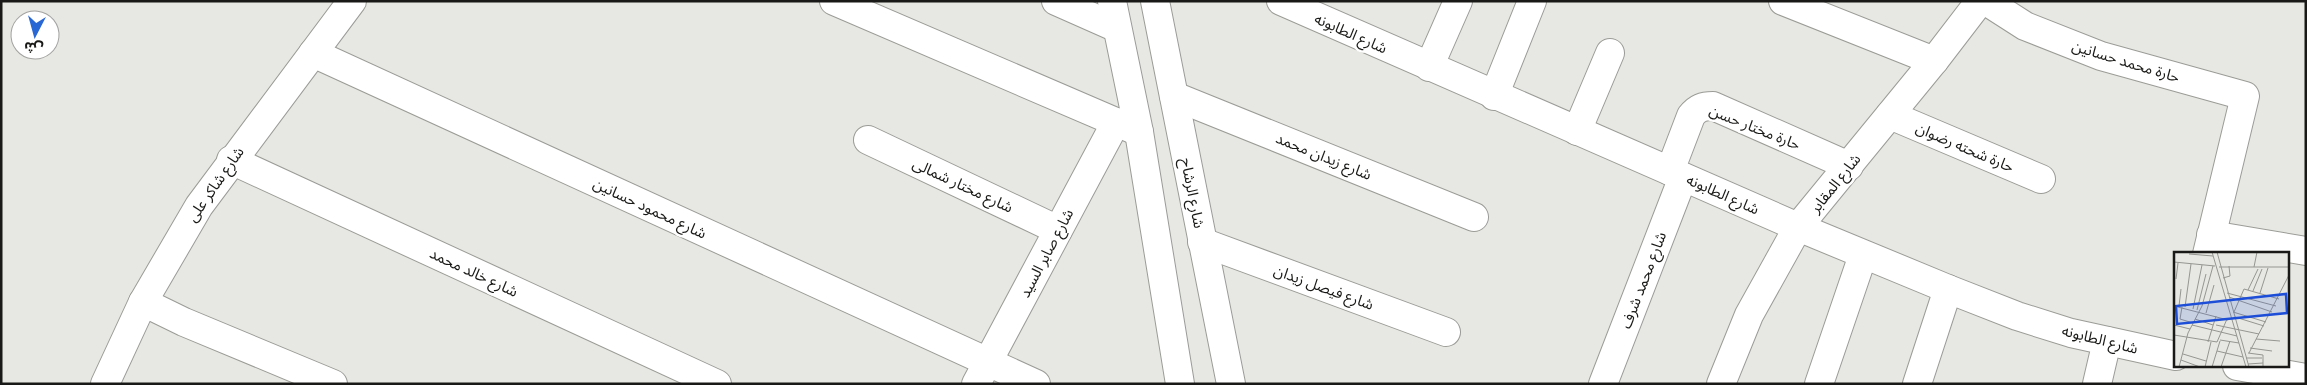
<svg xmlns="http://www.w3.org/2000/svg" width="2307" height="385" font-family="Ubuntu,'Noto Sans Arabic',sans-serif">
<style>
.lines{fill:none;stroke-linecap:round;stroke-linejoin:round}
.street-casing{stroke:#9b9c97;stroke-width:30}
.secondary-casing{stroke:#9b9c97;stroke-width:30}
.street{stroke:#fff;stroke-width:28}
.secondary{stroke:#fff;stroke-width:28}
.labels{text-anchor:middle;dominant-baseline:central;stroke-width:5;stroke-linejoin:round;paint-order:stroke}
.street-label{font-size:15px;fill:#191917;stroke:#fff}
.inset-road{fill:none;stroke:#959591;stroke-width:1}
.view{fill:#1d4ed8;fill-opacity:0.15;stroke:#1d4ed8;stroke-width:2.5}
.inset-edge{fill:none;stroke:#191917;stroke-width:2.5}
</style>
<rect width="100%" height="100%" fill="#e7e8e3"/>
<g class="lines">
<defs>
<g id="street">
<path d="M834 1 1139 132"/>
<path d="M1056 1 1117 28"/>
<path d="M1112 1 1139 132 1180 384"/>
<path d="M1281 1 1798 227 1948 289 2017 316 2071 333 2176 356"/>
<path d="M1783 1 1934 61"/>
<path d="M1986 1 2025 26 2101 56 2245 96 2207 254"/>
<path d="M313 53 1036 384"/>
<path d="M1429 67 1458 1"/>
<path d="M1174 96 1474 217"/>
<path d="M1494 96 1532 1"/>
<path d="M1890 115 2041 179"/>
<path d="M1577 131 1610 53"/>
<path d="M868 140 1058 230"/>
<path d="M231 160 717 384"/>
<path d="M1670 171 1691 116C1697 108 1703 106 1713 106L1849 166"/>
<path d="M2211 235 2306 251"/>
<path d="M1202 242 1446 332"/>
<path d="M143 302 184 322 333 384"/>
<path d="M2237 366 2306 378"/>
<path d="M105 384 143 302 199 206 352 1"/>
<path d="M976 384 1116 122"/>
<path d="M1603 384 1683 177"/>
<path d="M1721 384 1749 315 1798 227 1934 61 1980 1"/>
<path d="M1819 384 1863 255"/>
<path d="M1917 384 1948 289"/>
<path d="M2097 384 2107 341"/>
</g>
<path id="secondary" d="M1155 1 1231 384"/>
</defs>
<use href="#street" class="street-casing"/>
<use href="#secondary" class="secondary-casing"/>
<use href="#street" class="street"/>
<use href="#secondary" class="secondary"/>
</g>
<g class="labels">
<g class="street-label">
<text transform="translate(1351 33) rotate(24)">شارع الطابونه</text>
<text transform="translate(2126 61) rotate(17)">حارة محمد حسانين</text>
<text transform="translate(1755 127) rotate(22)">حارة مختار حسن</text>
<text transform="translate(1965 147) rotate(23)">حارة شحته رضوان</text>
<text transform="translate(1324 156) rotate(22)">شارع زيدان محمد</text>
<text transform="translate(1835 183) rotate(-51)">شارع المقابر</text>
<text transform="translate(215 184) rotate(-55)">شارع شاكر على</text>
<text transform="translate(963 185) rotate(25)">شارع مختار شمالى</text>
<text transform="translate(1193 193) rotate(79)">شارع الرشاح</text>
<text transform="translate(1723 194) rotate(24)">شارع الطابونه</text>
<text transform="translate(650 208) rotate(25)">شارع محمود حسانين</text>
<text transform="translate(1046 253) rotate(-62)">شارع صابر السيد</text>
<text transform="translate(474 272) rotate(25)">شارع خالد محمد</text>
<text transform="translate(1643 280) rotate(-69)">شارع محمد شرف</text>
<text transform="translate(1324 287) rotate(20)">شارع فيصل زيدان</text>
<text transform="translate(2100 339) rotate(14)">شارع الطابونه</text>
</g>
</g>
<g transform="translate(2174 252)">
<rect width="115" height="115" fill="#e7e8e3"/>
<path class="inset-road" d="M38 0 72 115M43 0 75 115M15 2 39 4M0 10 41 14M45 15H115M80 15 83 0M49 26 56 24 55 14M2 27 4 11M74 38 84 17M79 39 88 17M53 41 102 54M86 41 94 16M55 45 98 60M0 54 54 68M5 54 7 37M8 55 6 67 19 71M11 55 17 12M19 57 28 13M23 58 32 22M59 60 92 70M60 60 70 37 105 47M32 61 40 33M61 65 90 74M21 67 39 73M0 73 16 77M18 73 63 84M42 73 85 82M0 83 43 90 53 67M82 87 106 89M46 88 65 91M34 90 42 64M76 96 98 99M43 99 69 105M74 101 89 103V115M75 101 115 23M9 102 32 109M72 106H88M7 108 26 115M74 112 89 111M5 115 14 81 28 54 39 14M31 115 37 90M38 115 46 89M47 115 56 89"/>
<path class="view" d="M112 42 113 61 3 72 2 54Z"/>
<rect width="115" height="115" class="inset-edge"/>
</g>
<rect width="2307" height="385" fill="none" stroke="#191917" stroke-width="5"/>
<g transform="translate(35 35) rotate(186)"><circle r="24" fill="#ffffff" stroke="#a3a3a2"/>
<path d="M0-4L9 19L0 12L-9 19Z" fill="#2867d4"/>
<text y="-8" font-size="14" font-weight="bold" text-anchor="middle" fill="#191917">ش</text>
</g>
</svg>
